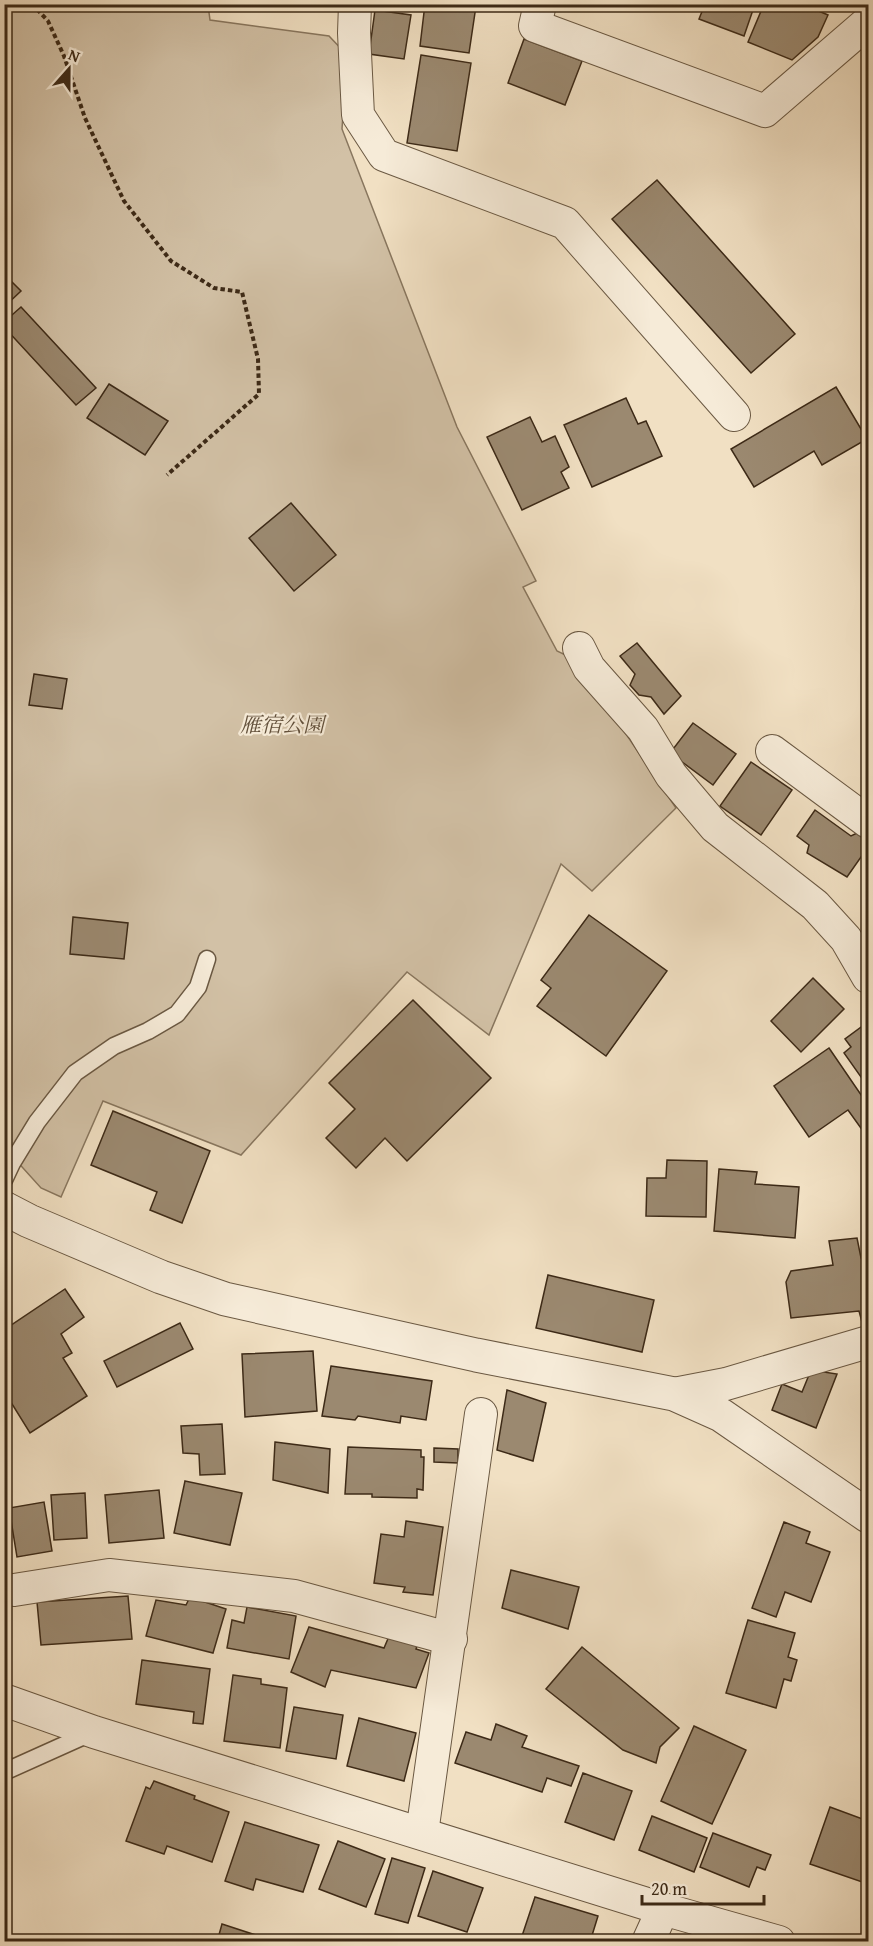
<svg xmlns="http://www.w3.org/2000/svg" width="873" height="1946" font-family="'Gentium Book Plus','Noto Serif JP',serif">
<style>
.green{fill:#d2c1a6;stroke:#88765e;stroke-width:1.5}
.building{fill:#9b8970;stroke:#3d2a17;stroke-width:1.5}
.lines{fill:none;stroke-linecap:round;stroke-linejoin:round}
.service-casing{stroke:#6a5842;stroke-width:19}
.minor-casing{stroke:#6a5842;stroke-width:34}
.tertiary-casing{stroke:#6a5842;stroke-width:35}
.path{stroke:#3d2a17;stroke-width:4;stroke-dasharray:4.5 3;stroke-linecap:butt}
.service{stroke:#f6ebd8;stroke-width:16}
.minor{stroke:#f6ebd8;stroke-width:32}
.tertiary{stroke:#f6ebd8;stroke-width:33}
.labels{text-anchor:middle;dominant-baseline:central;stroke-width:4.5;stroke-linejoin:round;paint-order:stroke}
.park-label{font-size:21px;font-style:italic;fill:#62503b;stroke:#f6ebd8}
</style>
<rect width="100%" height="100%" fill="#f1e0c3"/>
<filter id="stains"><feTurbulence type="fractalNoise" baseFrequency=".00333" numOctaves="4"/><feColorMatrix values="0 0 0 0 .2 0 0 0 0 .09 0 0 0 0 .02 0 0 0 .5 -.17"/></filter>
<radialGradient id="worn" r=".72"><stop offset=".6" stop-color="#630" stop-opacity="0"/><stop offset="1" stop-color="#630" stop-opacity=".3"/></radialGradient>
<path class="green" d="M4 5H208L210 20 329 36 347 55 342 129 457 427 536 581 523 587 557 651 576 660 676 808 592 891 561 864 489 1035 407 972 241 1155 103 1101 61 1197 41 1188 4 1147Z"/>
<g class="building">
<path d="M425 4 476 6 469 53 420 46Z"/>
<path d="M705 4H755L744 36 699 19Z"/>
<path d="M764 4H802L828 15 818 37 792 60 748 42Z"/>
<path d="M375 10 411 15 404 59 369 54Z"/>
<path d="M524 39 582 61 565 105 508 83Z"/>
<path d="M421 55 471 63 457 151 407 143Z"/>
<path d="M657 180 795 334 751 373 612 219Z"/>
<path d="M4 274 21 291 4 307Z"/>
<path d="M21 307 96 388 76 405 4 327V322Z"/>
<path d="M109 384 168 421 145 455 87 418Z"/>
<path d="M836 387 867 439 822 465 814 451 754 487 731 449Z"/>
<path d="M626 398 638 424 646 421 662 456 592 487 564 425Z"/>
<path d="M530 417 542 442 555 436 569 467 561 472 569 488 522 510 487 437Z"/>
<path d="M291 503 336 555 294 591 249 538Z"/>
<path d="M637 643 681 696 664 714 651 697 639 695 630 685 635 674 620 656Z"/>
<path d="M34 674 67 679 62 709 29 705Z"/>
<path d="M693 723 736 754 713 785 670 753Z"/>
<path d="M751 762 792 790 761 835 720 806Z"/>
<path d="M815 810 851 836 857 833 868 840V847L847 877 807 853 809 845 797 836Z"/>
<path d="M589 915 667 971 606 1056 537 1006 551 988 541 980Z"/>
<path d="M73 917 128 923 124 959 70 954Z"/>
<path d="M813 978 844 1009 801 1052 771 1021Z"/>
<path d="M413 1000 491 1078 407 1161 385 1138 356 1168 326 1138 355 1109 329 1083Z"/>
<path d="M868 1022V1087L844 1053 851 1047 845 1039Z"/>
<path d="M829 1048 868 1105V1128L863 1131 848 1110 809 1137 774 1086Z"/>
<path d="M113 1111 210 1151 182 1223 150 1210 157 1192 91 1165Z"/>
<path d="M667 1160 707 1161 706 1217 646 1216 647 1178H666Z"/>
<path d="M719 1169 757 1172 755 1184 799 1187 795 1238 714 1231Z"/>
<path d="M857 1238 861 1258 868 1261V1325L863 1326 859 1311 791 1318 786 1282 791 1271 833 1265 829 1241Z"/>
<path d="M548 1275 654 1300 642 1352 536 1328Z"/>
<path d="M65 1289 84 1317 61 1334 72 1353 63 1358 87 1396 30 1433 4 1391V1330Z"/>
<path d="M180 1323 193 1349 117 1387 104 1361Z"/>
<path d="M313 1351 317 1411 245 1417 242 1354Z"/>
<path d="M331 1366 432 1381 426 1420 401 1416 400 1423 358 1416 355 1420 322 1416Z"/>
<path d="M811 1370 837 1374 816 1428 772 1410 782 1384 802 1392Z"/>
<path d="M507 1390 546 1403 533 1461 497 1450Z"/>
<path d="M222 1424 225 1474 200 1475 199 1454 183 1453 181 1426Z"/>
<path d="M275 1442 330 1449 328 1493 273 1480Z"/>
<path d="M348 1447 421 1450V1457H424L423 1490 417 1489V1498L372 1497V1494H345Z"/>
<path d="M434 1448 458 1449V1463L434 1462Z"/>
<path d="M185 1481 242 1493 230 1545 174 1533Z"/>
<path d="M159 1490 164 1538 109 1543 105 1495Z"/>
<path d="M85 1493 87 1538 54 1540 51 1495Z"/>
<path d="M44 1502 52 1551 17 1557 9 1508Z"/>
<path d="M406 1521 443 1527 433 1595 403 1592 405 1587 374 1583 381 1534 404 1537Z"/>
<path d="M784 1522 810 1532 806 1543 830 1552 811 1602 785 1592 776 1617 752 1608Z"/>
<path d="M511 1570 579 1587 568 1629 502 1608Z"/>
<path d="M128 1596 132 1639 41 1645 37 1602Z"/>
<path d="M190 1597 226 1609 213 1653 146 1636 156 1600 186 1605Z"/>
<path d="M247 1607 296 1616 289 1659 227 1648 232 1620 244 1623Z"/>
<path d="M748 1620 795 1633 788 1657 797 1660 791 1681 784 1679 776 1708 726 1693Z"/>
<path d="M309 1627 384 1648 390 1634 417 1646 416 1649 429 1653 416 1688 331 1670 325 1687 291 1672Z"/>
<path d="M582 1647 679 1728 660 1747 656 1763 623 1750 546 1689Z"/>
<path d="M142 1660 210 1669 203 1724 193 1723 194 1712 136 1704Z"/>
<path d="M233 1675 261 1679V1684L287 1688 280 1748 224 1741Z"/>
<path d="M294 1707 343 1715 336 1759 286 1751Z"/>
<path d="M359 1718 416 1733 404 1781 347 1766Z"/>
<path d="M496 1724 527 1736 522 1747 579 1766 571 1786 547 1778 542 1792 455 1763 466 1732 491 1740Z"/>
<path d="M694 1726 746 1750 712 1824 661 1801Z"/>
<path d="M583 1773 632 1791 614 1840 565 1822Z"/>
<path d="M154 1781 195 1796 194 1799 229 1812 212 1862 167 1846 164 1854 126 1841 146 1787 150 1789Z"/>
<path d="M830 1807 868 1821V1884L810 1864Z"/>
<path d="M652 1816 707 1838 694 1872 639 1850Z"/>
<path d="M245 1822 319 1845 303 1892 256 1879 253 1890 225 1881Z"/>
<path d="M713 1833 771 1855 765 1870 757 1867 749 1887 700 1867Z"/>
<path d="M338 1841 385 1859 366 1907 319 1889Z"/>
<path d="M392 1858 425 1868 408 1923 375 1914Z"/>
<path d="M433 1871 483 1888 467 1932 418 1916Z"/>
<path d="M535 1897 598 1916 590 1942H520Z"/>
<path d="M222 1924 277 1942H217Z"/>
</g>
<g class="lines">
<defs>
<g id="service">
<path d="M4 1180 12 1163 37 1122 75 1073 114 1046 148 1031 177 1014 198 987 207 959"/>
<path d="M4 1772 93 1732"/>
</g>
<g id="minor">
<path d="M355 4 354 33 358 115 384 155 565 223 734 415"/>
<path d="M540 4 535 26 765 111 868 22"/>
<path d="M579 648 589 668 643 729 671 775 715 827 815 905 846 939 868 977"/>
<path d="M772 751 868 822"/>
<path d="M674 1394 726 1384 868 1342"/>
<path d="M14 1590 109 1575 294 1596 451 1639"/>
<path d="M4 1700 94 1732 663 1909 779 1942"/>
<path d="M422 1833 481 1414"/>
<path d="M648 1942 663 1909"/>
</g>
<path id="tertiary" d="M4 1208 29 1221 161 1277 225 1299 476 1355 674 1394 721 1415 868 1516"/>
</defs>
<use href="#service" class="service-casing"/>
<use href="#minor" class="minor-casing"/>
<use href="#tertiary" class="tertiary-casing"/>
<path class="path" d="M32 4 48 21 64 56 85 118 124 201 171 261 214 288 242 292 258 359 259 394 167 475"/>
<use href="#service" class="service"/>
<use href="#minor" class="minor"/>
<use href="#tertiary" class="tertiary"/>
</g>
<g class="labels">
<g class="park-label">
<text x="282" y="724">雁宿公園</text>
</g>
</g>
<rect width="873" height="1946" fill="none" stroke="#f1e0c3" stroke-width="24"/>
<rect x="6" y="6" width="861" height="1934" fill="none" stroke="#3d2a17" stroke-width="3"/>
<rect x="12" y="12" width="849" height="1922" fill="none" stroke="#3d2a17" stroke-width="1.5"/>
<g transform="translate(69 69) rotate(21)" stroke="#f6ebd8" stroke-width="4.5" paint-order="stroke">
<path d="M0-4.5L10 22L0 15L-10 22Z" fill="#3d2a17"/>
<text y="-9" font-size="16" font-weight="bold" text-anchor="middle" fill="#3d2a17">N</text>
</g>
<path d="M642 1895v9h122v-9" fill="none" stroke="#3d2a17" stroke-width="3"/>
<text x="651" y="1895" font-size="18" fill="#3d2a17" stroke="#f6ebd8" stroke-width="4.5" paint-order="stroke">20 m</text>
<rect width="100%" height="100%" filter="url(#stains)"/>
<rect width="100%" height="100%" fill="url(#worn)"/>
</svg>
